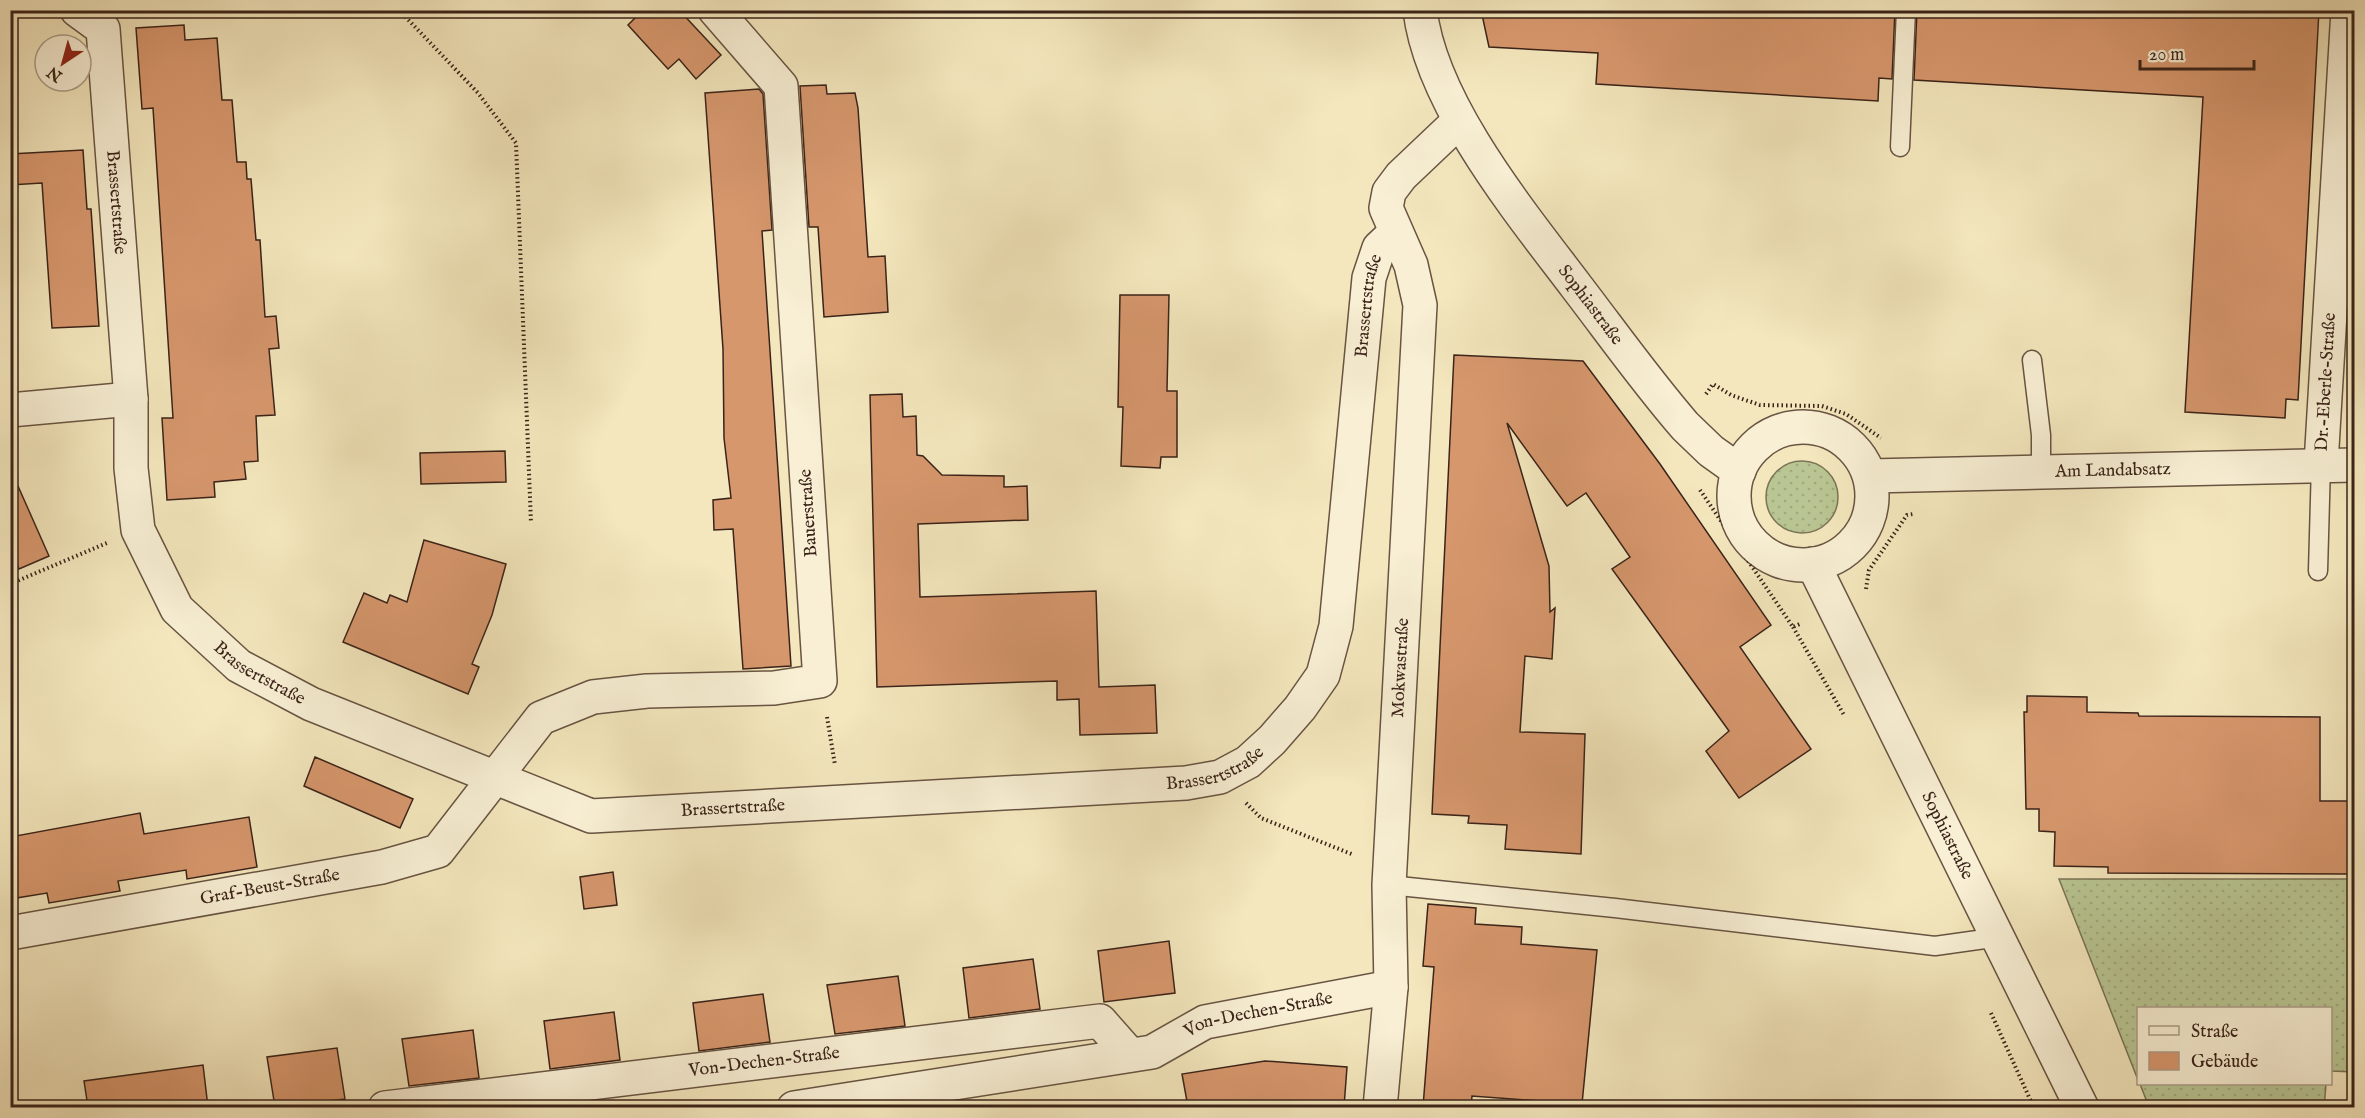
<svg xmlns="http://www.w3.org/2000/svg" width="2365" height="1118" font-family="'IM FELL English',serif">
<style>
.grass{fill:url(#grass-dots);stroke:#7a7456;stroke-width:1.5}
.building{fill:#d7976d;stroke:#3a2319;stroke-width:1.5}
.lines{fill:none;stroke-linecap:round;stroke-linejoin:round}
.service-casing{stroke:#685442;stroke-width:21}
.minor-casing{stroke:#685442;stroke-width:36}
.tertiary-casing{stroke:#685442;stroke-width:36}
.path{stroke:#3a2319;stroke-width:4;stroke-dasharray:1.5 3;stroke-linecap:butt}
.service{stroke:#f8efd4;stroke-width:18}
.minor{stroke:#f8efd4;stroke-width:33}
.tertiary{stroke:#f8efd4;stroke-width:33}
.labels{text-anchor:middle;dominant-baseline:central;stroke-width:6;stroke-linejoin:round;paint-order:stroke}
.street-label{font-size:18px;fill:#3a2319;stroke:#f8efd4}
</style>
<defs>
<pattern id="grass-dots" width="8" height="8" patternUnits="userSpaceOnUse" patternTransform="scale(1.5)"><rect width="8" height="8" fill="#b9c693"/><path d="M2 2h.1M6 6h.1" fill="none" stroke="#a0aa7e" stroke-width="1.8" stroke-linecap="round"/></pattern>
</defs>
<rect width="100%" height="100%" fill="#f4e7bd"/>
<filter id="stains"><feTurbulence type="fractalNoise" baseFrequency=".00333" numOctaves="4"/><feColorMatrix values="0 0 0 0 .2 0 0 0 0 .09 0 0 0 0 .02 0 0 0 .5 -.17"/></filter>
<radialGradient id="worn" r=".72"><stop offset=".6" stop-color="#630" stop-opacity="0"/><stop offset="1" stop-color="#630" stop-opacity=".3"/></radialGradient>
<g class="grass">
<circle cx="1802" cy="497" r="36"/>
<path d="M2354 879V1072L2331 1071 2330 1008H2138V1080L2059 879Z"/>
<path d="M2140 1084H2326L2324 1108 2149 1107Z"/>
</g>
<g class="building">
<path d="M643 10H679L721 55 696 79 679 59 668 69 628 25Z"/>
<path d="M1481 10H1895L1892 79 1879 78 1878 101 1596 84 1598 53 1489 47Z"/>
<path d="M1917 10H2319L2298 400 2286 399 2285 418 2185 412 2203 97 1914 80Z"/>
<path d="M184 25 185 40 217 38 222 100H232L237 162H246L247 179H251L256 240H260L265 317 276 316 279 348 269 349 275 415 256 416 258 461 244 462 246 479 214 482 215 497 167 500 162 418H173L158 185 153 108 142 109 136 28Z"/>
<path d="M826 85 827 94 855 93 858 108 868 257 885 256 888 312 824 317 818 227H809L800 86Z"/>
<path d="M759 89 763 94 772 230 762 231 791 666 743 669 733 529 714 530 713 500 731 498 724 438 723 349 705 93Z"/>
<path d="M83 150 87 209H91L99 326 52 328 42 183 10 185V154Z"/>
<path d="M1120 295H1169L1167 391H1177V457H1161L1160 468 1121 466 1123 407H1118Z"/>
<path d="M1454 355 1583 361 1660 464 1771 625 1740 647 1811 749 1739 798 1706 751 1729 731 1612 569 1630 557 1586 493 1567 506 1507 423 1549 566 1550 612 1555 608 1552 659 1525 656 1520 732 1585 734 1581 854 1505 849 1507 825 1468 823 1469 816 1432 814Z"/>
<path d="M902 394 903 417 916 416 917 455 923 456 942 475 1004 476V487L1027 486 1028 520 918 524 920 597 1096 591 1099 687 1155 685 1157 733 1080 735 1079 699 1057 700V681L877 687 870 395Z"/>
<path d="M505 451 506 482 421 484 420 453Z"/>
<path d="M10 468 49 556 19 569 10 549Z"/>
<path d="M424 540 506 564 492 615 472 664 479 667 468 694 343 642 364 593 387 603 390 595 407 602Z"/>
<path d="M2027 696 2087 697V712L2138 713 2139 716 2320 717V801H2348V874L2108 873V867L2054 866 2055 832 2039 831V809H2026L2024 712H2027Z"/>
<path d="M315 757 413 799 400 828 304 786Z"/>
<path d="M140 813 144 834 249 817 257 867 187 879 186 870 118 881 120 891 49 903 47 893 10 899V837Z"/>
<path d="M613 872 617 905 584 909 580 877Z"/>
<path d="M1428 904 1476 908 1475 924 1522 927 1521 944 1597 950 1582 1104 1472 1096 1471 1107H1423L1434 967 1423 966Z"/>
<path d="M1169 941 1175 993 1104 1002 1098 951Z"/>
<path d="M1033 959 1040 1009 969 1018 963 968Z"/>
<path d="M898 976 905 1026 835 1034 827 985Z"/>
<path d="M763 994 770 1042 699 1051 693 1003Z"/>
<path d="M614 1012 620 1060 550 1069 544 1021Z"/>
<path d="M473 1030 479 1078 409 1086 402 1039Z"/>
<path d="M337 1048 345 1099 275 1107 267 1057Z"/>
<path d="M1265 1061 1347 1067 1344 1107H1188L1182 1074Z"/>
<path d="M203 1065 208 1107H88L84 1081Z"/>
</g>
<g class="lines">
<defs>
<g id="service">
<path d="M1900 147 1906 10"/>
<path d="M2032 360 2041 435V472"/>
<path d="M2318 571 2321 464"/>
<path d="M1389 885 1615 908 1935 946 1999 937"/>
</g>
<g id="minor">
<path id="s1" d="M77 10 103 29 131 399V468L138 530 177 609 239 666 311 704 591 816 1186 783 1220 777 1248 762 1272 740 1300 708 1323 675 1336 626 1369 278 1379 248 1395 233"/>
<path d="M10 410 131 399"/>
<path id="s2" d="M2321 464 2348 10"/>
<path id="s3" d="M1870 476 2354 465"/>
<path id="s4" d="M10 933 382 867 438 851 541 718 593 697 647 691 774 688 820 681 781 86 715 10"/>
<path id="s5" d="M385 1108 1100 1021 1130 1055"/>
<path id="s6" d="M794 1108 1152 1052 1205 1022 1391 987"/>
<path id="s7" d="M1380 1108 1391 987 1389 885 1420 305 1411 265 1386 208 1389 192 1401 176 1459 121"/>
</g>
<g id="tertiary">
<path id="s8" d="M1420 10C1431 104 1520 212 1576 286 1612 333 1646 381 1685 426L1711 451 1739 471"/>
<circle cx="1803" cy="496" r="69"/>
<path id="s9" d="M1813 564 2082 1108"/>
</g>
</defs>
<use href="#service" class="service-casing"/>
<use href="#minor" class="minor-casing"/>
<use href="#tertiary" class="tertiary-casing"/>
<g class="path">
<path d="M399 10 478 93 516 143 531 523"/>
<path d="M1706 394 1713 384 1731 395 1760 405 1822 406 1846 414 1881 438"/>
<path d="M1700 490 1793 627 1802 623"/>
<path d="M10 584 107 543"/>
<path d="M1866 589 1869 570 1907 515 1913 514"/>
<path d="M1793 627 1844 715"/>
<path d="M827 717 835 765"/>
<path d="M1246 803 1261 818 1354 855"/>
<path d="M1991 1013 2034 1108"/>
</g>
<use href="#service" class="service"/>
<use href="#minor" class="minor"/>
<use href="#tertiary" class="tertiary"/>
</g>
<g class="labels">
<g class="street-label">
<text stroke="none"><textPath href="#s1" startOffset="206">Brassertstraße</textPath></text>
<text stroke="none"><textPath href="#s8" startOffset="344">Sophiastraße</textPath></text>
<text stroke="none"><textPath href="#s1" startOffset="2240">Brassertstraße</textPath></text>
<text stroke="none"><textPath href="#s2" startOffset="82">Dr.-Eberle-Straße</textPath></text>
<text stroke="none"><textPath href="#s3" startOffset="243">Am Landabsatz</textPath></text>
<text transform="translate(809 513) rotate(-94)">Bauerstraße</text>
<text stroke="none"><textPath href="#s7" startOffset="441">Mokwastraße</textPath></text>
<text stroke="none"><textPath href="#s1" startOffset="728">Brassertstraße</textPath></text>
<text stroke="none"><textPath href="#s1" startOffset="1718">Brassertstraße</textPath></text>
<text stroke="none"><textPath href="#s1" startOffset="1232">Brassertstraße</textPath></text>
<text stroke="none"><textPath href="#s9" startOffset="303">Sophiastraße</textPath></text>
<text stroke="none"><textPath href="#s4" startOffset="264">Graf-Beust-Straße</textPath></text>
<text stroke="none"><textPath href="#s6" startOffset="477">Von-Dechen-Straße</textPath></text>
<text stroke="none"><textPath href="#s5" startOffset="382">Von-Dechen-Straße</textPath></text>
</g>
</g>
<rect width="2365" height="1118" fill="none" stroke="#f4e7bd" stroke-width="36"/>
<rect x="12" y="12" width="2341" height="1094" fill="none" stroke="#3a2319" stroke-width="3"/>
<rect x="18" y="18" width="2329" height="1082" fill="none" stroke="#3a2319" stroke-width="1.5"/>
<rect x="2137" y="1007" width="195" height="78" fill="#f8efd4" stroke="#ac9d89" stroke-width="1.5"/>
<rect x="2149" y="1026" width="30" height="9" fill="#f8efd4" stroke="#ac9d89" stroke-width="1.5"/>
<text x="2191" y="1037" font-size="18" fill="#3a2319">Straße</text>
<rect x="2149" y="1052" width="30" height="18" fill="#d7976d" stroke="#ac9d89" stroke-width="1.5"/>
<text x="2191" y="1067" font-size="18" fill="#3a2319">Gebäude</text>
<g transform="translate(63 63) rotate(216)"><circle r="28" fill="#f8efd4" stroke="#ac9d89" stroke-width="1.5"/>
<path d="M0-4.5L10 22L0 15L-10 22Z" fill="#8f2418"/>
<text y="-9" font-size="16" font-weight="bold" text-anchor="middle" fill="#3a2319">N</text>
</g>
<path d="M2140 60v9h114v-9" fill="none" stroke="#3a2319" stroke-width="3"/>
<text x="2149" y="60" font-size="18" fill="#3a2319" stroke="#f8efd4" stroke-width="4.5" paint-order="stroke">20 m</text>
<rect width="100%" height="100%" filter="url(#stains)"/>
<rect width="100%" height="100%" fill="url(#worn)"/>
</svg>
